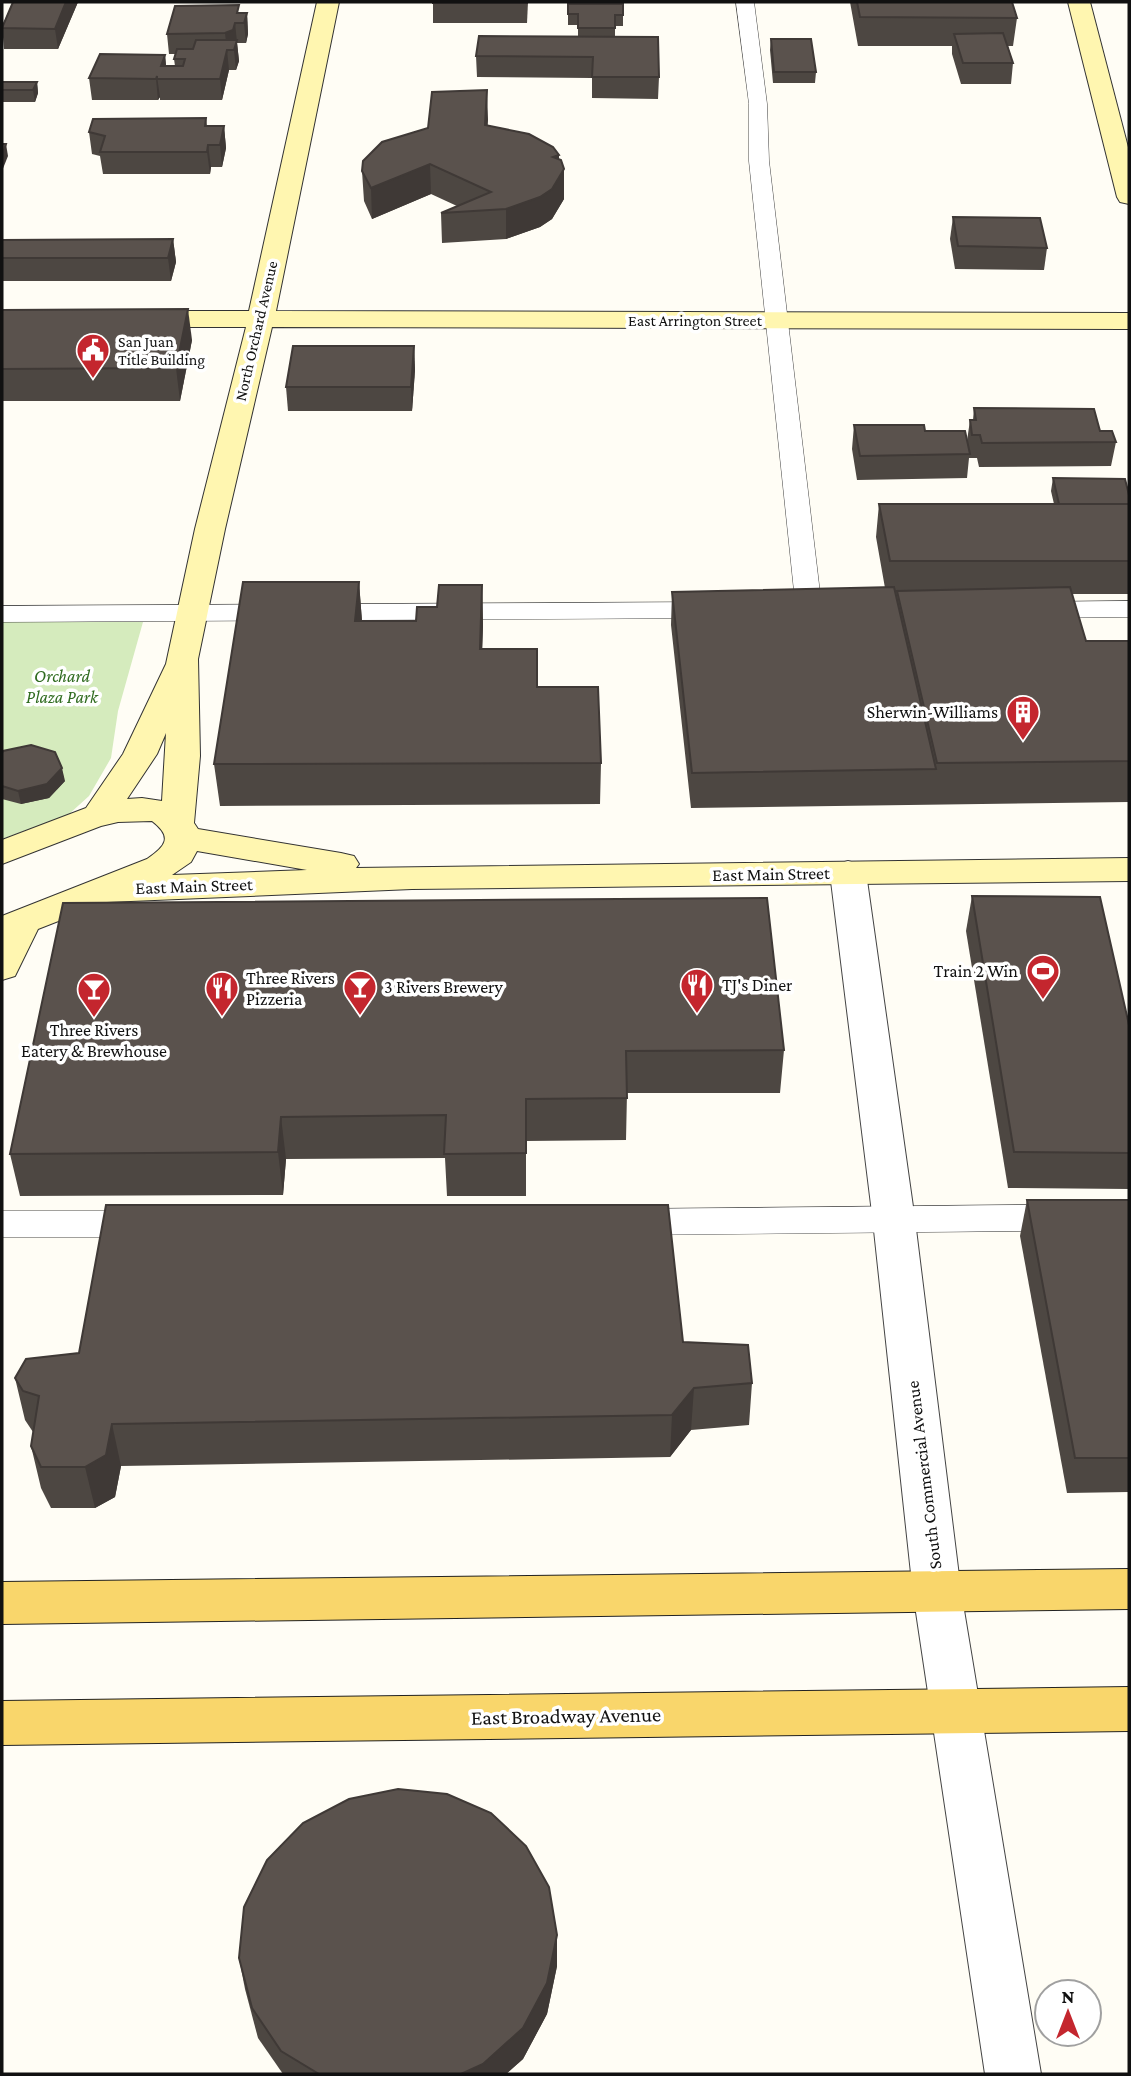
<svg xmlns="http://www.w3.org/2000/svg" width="1131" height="2076" font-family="'Crimson Pro',serif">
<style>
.green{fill:#d5ebbd}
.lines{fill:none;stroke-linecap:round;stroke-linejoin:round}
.lane-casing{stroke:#444;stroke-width:1}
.street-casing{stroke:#444;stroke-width:2}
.secondary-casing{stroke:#333;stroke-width:2}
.primary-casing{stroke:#222;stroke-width:2}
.lane{fill:#fff;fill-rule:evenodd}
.street{fill:#fff;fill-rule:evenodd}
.secondary{fill:#fff6b0;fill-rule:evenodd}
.primary{fill:#f9d66b;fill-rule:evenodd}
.wall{fill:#4d4742}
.shaded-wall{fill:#3f3936}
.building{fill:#5a524d;stroke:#3f3936;stroke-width:2}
.labels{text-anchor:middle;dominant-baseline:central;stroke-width:7;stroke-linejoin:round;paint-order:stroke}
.far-street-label{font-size:16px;fill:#111;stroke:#fff}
.far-poi-label{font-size:16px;fill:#111;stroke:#fff;text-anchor:start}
.park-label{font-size:18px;font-style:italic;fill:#2f6b1f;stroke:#fff}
.poi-label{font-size:18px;fill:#111;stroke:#fff;text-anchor:start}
.street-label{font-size:18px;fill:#111;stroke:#fff}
.near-street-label{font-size:21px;fill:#111;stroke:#fff}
</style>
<rect width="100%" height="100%" fill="#fffdf5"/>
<path class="green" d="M2 622H143L118 711 111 758 89 796 68 815 2 839Z"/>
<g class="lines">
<defs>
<g id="lane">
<path d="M736 2H754L767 104 769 161 822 610 818 615 809 618 800 615 796 610 749 161V104Z"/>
<path d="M1129 601V617L1033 618 1024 615 1020 610 1024 605 1033 602Z"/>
<path d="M715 602 724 605 728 610 724 615 715 618 2 622V606Z"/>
<path d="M1129 1204V1230L626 1235 614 1231 609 1222 614 1213 626 1209Z"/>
<path d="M2 1211H144L156 1215 161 1224 156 1233 144 1237H2Z"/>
</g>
<path id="street" d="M848 861 861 865 866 873 915 1221 961 1592 1041 2074H985L913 1592 873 1221 830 873 835 865Z"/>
<g id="secondary">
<path d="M317 2H339L276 311 1129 313V329L272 327 225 529 198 659 200 756 194 823 198 829 341 853 354 856 359 864 356 868 1129 858V881L412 889 107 902 38 929 15 976 2 980V916L147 859C166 846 173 837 152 821L118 822 101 826 2 864V840L86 808 123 754 166 664 195 529 246 327H137L128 325 124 319 128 313 137 311H249ZM166 733 162 801 142 798 127 799 157 754ZM197 851 307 870 172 875 191 862Z"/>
<path d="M1068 2H1090L1129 151V204L1120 202 1117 197Z"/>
</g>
<g id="primary">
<path d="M1129 1569V1609L2 1624V1582Z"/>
<path d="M1129 1687V1731L2 1745V1701Z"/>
</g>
</defs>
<use href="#lane" class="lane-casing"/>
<use href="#street" class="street-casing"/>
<use href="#secondary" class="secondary-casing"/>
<use href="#primary" class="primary-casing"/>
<use href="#lane" class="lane"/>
<use href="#street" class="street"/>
<use href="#secondary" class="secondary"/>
<use href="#primary" class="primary"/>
</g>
<g class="wall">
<path d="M13 2H78L58 49H4L2 26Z"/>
<path d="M433 2H528L527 23H433Z"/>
<path d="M850 2H1012L1017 18 1013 46H1008L1013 63 1011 84H961L952 54V46H858Z"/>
<path d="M568 4H623V26H615V37L659 77 658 99 592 98V78L477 77 476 56 578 37V25H568Z"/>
<path d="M240 13H247L248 34 246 43H237L239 61 236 70H229L222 100H160V97L158 100H92L89 78 165 55 166 66H175L174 59 175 54H169L167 34Z"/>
<path d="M771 39 816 72 815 83H773L770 50Z"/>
<path d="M2 82H37L38 93 35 102H2Z"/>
<path d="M206 118 207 126H224L226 148 222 167H211L210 174H103L100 156 92 154 89 132Z"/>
<path d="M488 119 487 126 559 159 564 169V199L552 219 540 227 506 239 442 243 441 213 457 206 431 194 372 219 364 201 362 171Z"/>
<path d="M953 217 1047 248 1044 270 955 269 950 239Z"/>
<path d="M173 239 176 262 171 281H2V240Z"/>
<path d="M2 311 192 340 180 401H2Z"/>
<path d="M414 346 415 370 412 411H288L286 387Z"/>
<path d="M974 408 1100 431 1116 442 1111 466 979 467 977 458H969L967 478 857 480 852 449 854 425 925 431 967 441 970 420H973Z"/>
<path d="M1053 478 1129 495V594H1072L1086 641H1129V802L691 808 671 625 672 592 885 588 876 537 879 504H1054L1051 491Z"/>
<path d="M359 582 362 621H416L437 607 482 585 483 625 482 649 537 687 601 763 600 804 220 806 214 764Z"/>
<path d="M2 753 65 781 49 798 21 804 2 799Z"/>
<path d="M972 896 1129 1025V1189L1008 1188 966 931Z"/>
<path d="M63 903 784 1050 780 1093H627L626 1140 526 1141V1196H447L445 1158 286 1159 283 1195 20 1196 10 1154Z"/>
<path d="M1027 1200H1129V1492L1067 1493 1020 1236Z"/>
<path d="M683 1342 752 1383 749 1425 691 1430 670 1457 121 1466 115 1497 95 1508H51L41 1488 31 1446 33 1432 25 1420 15 1378Z"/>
<path d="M557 1935V1966L547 2014 523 2059 506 2074H283L258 2038 245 1989 239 1958Z"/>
</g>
<g class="shaded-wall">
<path d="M66 2H78L58 49 55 29Z"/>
<path d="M247 13 248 34 246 43 244 23Z"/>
<path d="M235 23 239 61 236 70 234 50H227L229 70 222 100 220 79 227 51 225 33Z"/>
<path d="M165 55 167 76 161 66Z"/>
<path d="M157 76 160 97 158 100 156 79Z"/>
<path d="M37 82 38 93 35 102 33 90Z"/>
<path d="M487 90 488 119 486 155 485 125Z"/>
<path d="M224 126 226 148 222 167 220 145Z"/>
<path d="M6 144 8 156 2 171V156Z"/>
<path d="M208 145 211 167 210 174 207 152Z"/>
<path d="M559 155V177L564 169V199L552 219 540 227 506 239V209L553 157Z"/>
<path d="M430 164 431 194 372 219 371 188Z"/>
<path d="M173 239 176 262 171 281 168 258Z"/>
<path d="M188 309 192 340 180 401 176 368Z"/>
<path d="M414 346 415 370 412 411 411 387Z"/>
<path d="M359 582 362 622 355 621Z"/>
<path d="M482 585 483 625 481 690 480 649Z"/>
<path d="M62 768 65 781 49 798 21 804 18 791Z"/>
<path d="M281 1117 286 1159 283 1195 278 1152Z"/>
<path d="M694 1388 691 1430 670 1457 672 1415Z"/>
<path d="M112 1424 121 1466 115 1497 95 1508 85 1467Z"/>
<path d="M557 1935V1966L547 2014 523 2059 506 2074H461Z"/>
</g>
<g class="building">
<path d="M13 2H66L55 29 2 28Z"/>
<rect x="433" y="2" width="94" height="1"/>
<path d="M857 2H1012L1017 18 860 17Z"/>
<path d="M568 4H623V15H615V28H578V14H568Z"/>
<path d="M239 5 237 13H247L244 23H235L233 30 225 33 167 34 175 6Z"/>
<path d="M1003 33 1013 63H963L954 34Z"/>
<path d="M479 36 658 37 659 77H592L593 57 476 56Z"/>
<path d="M771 39H811L816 72H774Z"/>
<path d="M196 40H237L234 50H227L220 79H157V76L156 79 89 78 100 54 165 55 161 66H183L185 59H174L177 49H193Z"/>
<path d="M2 82H37L33 90H2Z"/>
<path d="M487 90 485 125 529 134 553 147 559 155 553 157 561 160 564 169 552 189 540 197 506 209 441 213 491 192 430 164 371 188 362 171 363 161 382 142 428 128 432 92Z"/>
<path d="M206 118 205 126H224L220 145H208L207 152H100L105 136 89 132 93 119Z"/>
<path d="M2 144H6L2 156Z"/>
<path d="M953 217 1040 218 1047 248 958 246Z"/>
<path d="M173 239 168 258H2V240Z"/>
<path d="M188 309 176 368 2 369V310Z"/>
<path d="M293 346H414L411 387H286Z"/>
<path d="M974 408 1094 409 1100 431H1112L1116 442 982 443 980 435H972L970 420H976Z"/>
<path d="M854 425H924L925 431H965L970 454 860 456Z"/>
<path d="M1053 478 1125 479 1129 495V504H1059Z"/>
<path d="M879 504H1129V561H890Z"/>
<path d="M243 582H359L355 621H416L417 607H437L439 585H482L480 649H537V687H598L601 763 214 764Z"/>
<path d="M894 587 936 769 692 773 672 592Z"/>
<path d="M1070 587 1086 641H1129V761L937 763 897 591Z"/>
<path d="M31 745 55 752 62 768 47 784 18 791 2 786V753L3 751Z"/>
<path d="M972 896 1100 897 1129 1025V1153L1014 1152Z"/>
<path d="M767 898 784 1050 626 1051 627 1098 526 1099V1153L444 1154 446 1115 281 1117 278 1152 10 1154 63 903Z"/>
<path d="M1027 1200H1129V1458H1075Z"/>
<path d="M106 1205H668L683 1342 748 1345 752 1383 694 1388 672 1415 112 1424 106 1455 85 1467H41L31 1446 39 1396 23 1391 15 1378 26 1359 79 1353Z"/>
<path d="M398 1789 447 1794 491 1813 526 1846 549 1887 557 1935 547 1983 523 2028 483 2064 461 2074H319L281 2051 252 2008 239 1958 244 1907 267 1860 303 1823 349 1799Z"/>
</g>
<defs>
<symbol id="civic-pin" viewBox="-11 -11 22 30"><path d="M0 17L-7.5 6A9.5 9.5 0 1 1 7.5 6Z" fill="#c4262e" stroke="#fff"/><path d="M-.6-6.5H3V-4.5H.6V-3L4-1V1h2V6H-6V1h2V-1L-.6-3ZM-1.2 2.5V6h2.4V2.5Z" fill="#fff"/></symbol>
<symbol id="building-pin" viewBox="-11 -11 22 30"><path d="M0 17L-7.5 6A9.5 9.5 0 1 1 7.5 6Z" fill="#c4262e" stroke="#fff"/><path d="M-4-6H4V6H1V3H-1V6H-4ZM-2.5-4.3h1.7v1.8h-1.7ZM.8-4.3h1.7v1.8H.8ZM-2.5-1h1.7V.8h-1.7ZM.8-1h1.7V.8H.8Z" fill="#fff"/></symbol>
<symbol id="stadium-pin" viewBox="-11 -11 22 30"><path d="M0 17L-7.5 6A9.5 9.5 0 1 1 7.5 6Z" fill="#c4262e" stroke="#fff"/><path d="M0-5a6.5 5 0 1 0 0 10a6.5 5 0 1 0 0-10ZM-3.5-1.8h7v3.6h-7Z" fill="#fff"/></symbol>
<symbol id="restaurant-pin" viewBox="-11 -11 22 30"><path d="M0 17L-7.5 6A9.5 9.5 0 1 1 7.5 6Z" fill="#c4262e" stroke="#fff"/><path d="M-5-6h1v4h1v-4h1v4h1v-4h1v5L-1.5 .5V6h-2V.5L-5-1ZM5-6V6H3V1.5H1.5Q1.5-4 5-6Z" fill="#fff"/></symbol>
<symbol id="bar-pin" viewBox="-11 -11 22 30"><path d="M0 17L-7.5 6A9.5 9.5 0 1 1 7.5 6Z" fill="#c4262e" stroke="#fff"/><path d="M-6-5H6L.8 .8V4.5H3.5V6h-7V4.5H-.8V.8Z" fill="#fff"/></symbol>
</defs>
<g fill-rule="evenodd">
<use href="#civic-pin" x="74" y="331" width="38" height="52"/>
<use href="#building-pin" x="1004" y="693" width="38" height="52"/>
<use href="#stadium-pin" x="1024" y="952" width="38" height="52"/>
<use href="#restaurant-pin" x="678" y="966" width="38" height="52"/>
<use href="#bar-pin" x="341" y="968" width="38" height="52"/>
<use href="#restaurant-pin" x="203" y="969" width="38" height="52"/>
<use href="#bar-pin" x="75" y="970" width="38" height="52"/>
</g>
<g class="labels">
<g class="far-street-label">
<text x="695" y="320">East Arrington Street</text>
<text transform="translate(256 331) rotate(-77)">North Orchard Avenue</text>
</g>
<g class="far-poi-label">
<text x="118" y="341">San Juan<tspan x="118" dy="18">Title Building</tspan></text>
</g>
<g class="park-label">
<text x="62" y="676">Orchard<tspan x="62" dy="21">Plaza Park</tspan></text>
</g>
<g class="poi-label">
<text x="998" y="712" text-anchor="end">Sherwin-Williams</text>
<text x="1018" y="971" text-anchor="end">Train 2 Win</text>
<text x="246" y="978">Three Rivers<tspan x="246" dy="21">Pizzeria</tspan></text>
<text x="722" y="985">TJ's Diner</text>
<text x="384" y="987">3 Rivers Brewery</text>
<text x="94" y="1030" text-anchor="middle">Three Rivers<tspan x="94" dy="21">Eatery &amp; Brewhouse</tspan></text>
</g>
<g class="street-label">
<text transform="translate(771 874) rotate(-1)">East Main Street</text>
<text transform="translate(194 886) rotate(-2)">East Main Street</text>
<text transform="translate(924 1475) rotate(-97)">South Commercial Avenue</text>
</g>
<g class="near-street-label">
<text transform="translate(566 1716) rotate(-1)">East Broadway Avenue</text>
</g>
</g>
<rect width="1131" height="2076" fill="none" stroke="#111111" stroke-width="7"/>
<g transform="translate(1068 2013)"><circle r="33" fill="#ffffff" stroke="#a0a0a0" stroke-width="2"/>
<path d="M0-5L12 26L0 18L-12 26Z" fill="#c4262e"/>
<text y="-10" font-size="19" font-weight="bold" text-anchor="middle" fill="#111111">N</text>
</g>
</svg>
